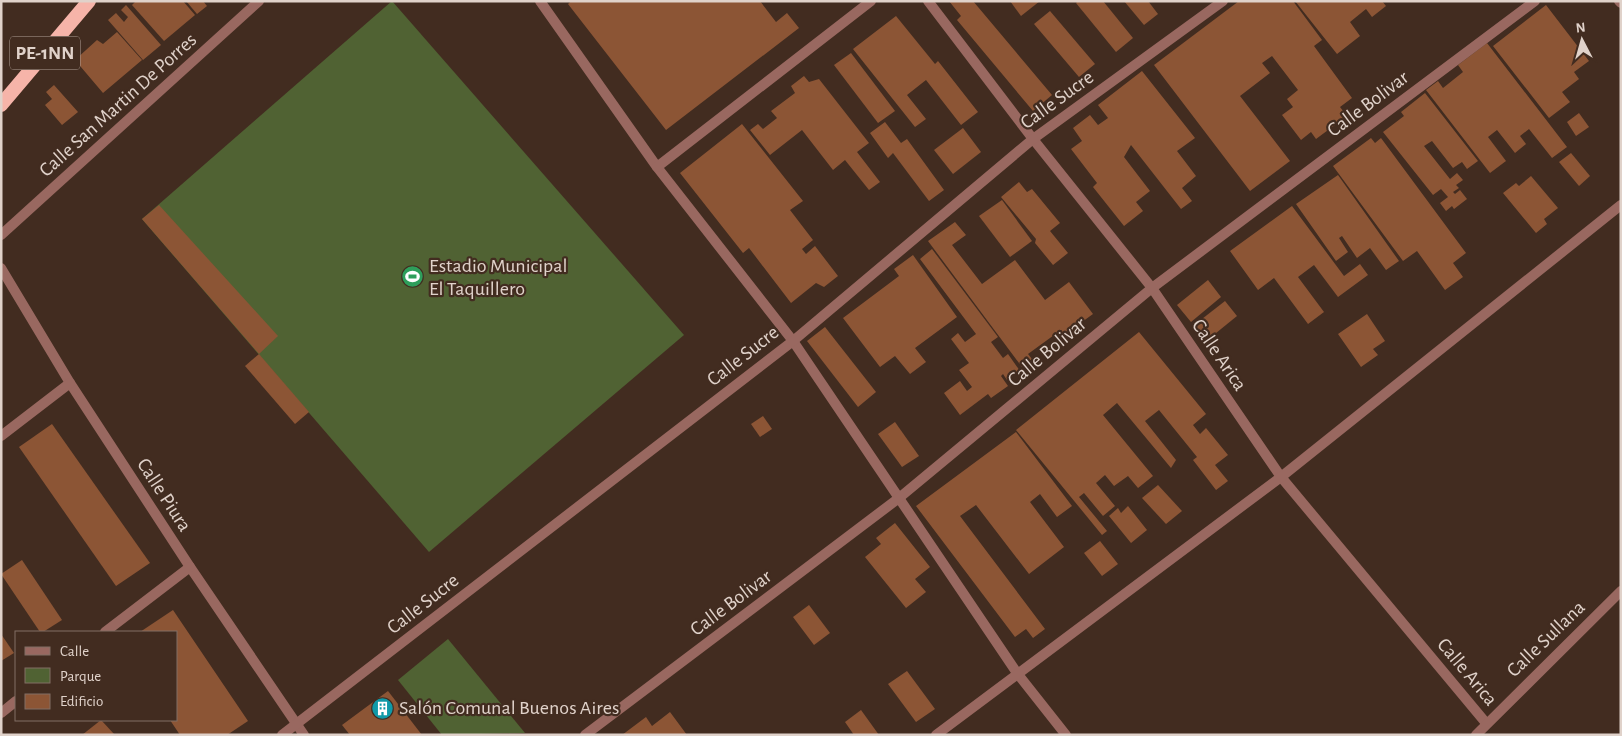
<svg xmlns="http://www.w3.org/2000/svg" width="1622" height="736" font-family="'Alegreya Sans',sans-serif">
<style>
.green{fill:#506233}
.building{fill:#8c5535}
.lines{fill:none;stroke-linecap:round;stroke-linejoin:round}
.minor{stroke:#996860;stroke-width:10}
.trunk{stroke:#f6b4a9;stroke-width:14}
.labels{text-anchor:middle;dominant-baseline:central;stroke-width:4.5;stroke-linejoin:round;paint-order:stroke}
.shield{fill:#422c20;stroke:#b1a097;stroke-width:1}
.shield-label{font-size:19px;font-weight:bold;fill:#e0d2ca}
.street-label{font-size:20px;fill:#e0d2ca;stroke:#422c20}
.poi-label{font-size:20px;fill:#e0d2ca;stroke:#422c20;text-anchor:start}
</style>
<rect width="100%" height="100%" fill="#422c20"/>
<g class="green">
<path d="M392 1 684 335 429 552 142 219Z"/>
<path d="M448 639 525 733 442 735 398 680Z"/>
</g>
<g class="building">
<path d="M136 1H183L195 15 164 41 132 5Z"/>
<path d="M186 1H203L207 6 197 14Z"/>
<path d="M571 1H760L776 22 787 13 799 28 666 130 568 4Z"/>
<path d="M949 1H973L1052 95 1033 111 957 20 961 16Z"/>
<path d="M1010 1H1040L1021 16Z"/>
<path d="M1078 1H1103L1133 38 1116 52 1076 3Z"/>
<path d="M1124 1H1148L1158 14 1144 25Z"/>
<path d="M1239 1H1293L1322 40 1314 46 1352 98 1340 107 1347 116 1316 139 1311 132 1301 140 1282 115 1293 107 1287 99 1298 90 1272 56 1262 63 1270 73 1240 96 1290 161 1250 191 1154 65Z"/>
<path d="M1295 1H1382L1386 6 1372 17 1366 9 1350 22 1360 36 1337 54Z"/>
<path d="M126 5 161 45 143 60 108 20 116 13 124 22 128 17 121 10Z"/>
<path d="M1546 5 1589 61 1574 72 1579 79 1562 92 1570 102 1549 118 1493 46Z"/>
<path d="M1050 11 1095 64 1079 77 1034 24Z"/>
<path d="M896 16 935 64 938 61 978 112 961 125 926 80 907 95 926 119 915 127 853 49Z"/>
<path d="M117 32 142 60 103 93 75 60 97 40 103 44Z"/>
<path d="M1487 43 1567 147 1552 158 1529 129 1520 136 1526 144 1515 153 1497 130 1488 137 1506 161 1490 173 1426 90 1438 81 1443 88 1463 72 1458 65Z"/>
<path d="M851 53 895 111 878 123 834 65Z"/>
<path d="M1142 71 1195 138 1177 151 1196 176 1182 188 1192 201 1181 209 1131 145 1124 157 1150 191 1136 202 1143 211 1124 226 1093 187 1097 183 1071 149 1082 141 1073 128 1090 115 1098 125 1108 118 1098 105Z"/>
<path d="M804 76 809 82 819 79 869 143 857 152 880 182 869 190 845 160 833 170 802 130 770 155 750 130 758 124 763 129 777 118 771 111 795 93 791 86Z"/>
<path d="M54 85 78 112 62 125 45 105 52 99 46 92Z"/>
<path d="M1425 93 1478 161 1467 169 1462 162 1453 168 1432 141 1424 146 1450 179 1457 173 1463 180 1456 185 1459 188 1453 192 1455 194 1460 190 1467 199 1454 209 1452 206 1446 211 1440 203 1448 197 1441 189 1433 195 1383 132 1404 116 1401 112Z"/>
<path d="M1579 113 1589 127 1576 136 1567 122Z"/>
<path d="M885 122 901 143 907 139 944 190 929 201 893 153 888 158 870 133Z"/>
<path d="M742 124 803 201 790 210 813 240 802 249 806 254 815 246 838 276 824 287 816 283 791 303 749 248 743 253 680 173Z"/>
<path d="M963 128 981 152 953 174 934 150Z"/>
<path d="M1371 138 1375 143 1381 138 1466 253 1453 263 1463 277 1445 290 1417 251 1403 261 1333 166Z"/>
<path d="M1571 153 1590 176 1579 186 1559 162Z"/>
<path d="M1338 175 1399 261 1386 270 1370 248 1357 258 1342 236 1339 238 1348 252 1336 261 1296 204Z"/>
<path d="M1531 176 1558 208 1544 219 1547 224 1536 233 1503 193 1516 183 1519 186Z"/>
<path d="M1019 182 1027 192 1032 189 1060 223 1050 231 1068 253 1053 265 1035 243 1036 239 1001 197Z"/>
<path d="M1002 200 1032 241 1010 257 979 216Z"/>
<path d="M159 205 278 336 259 354 142 219Z"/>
<path d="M1292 206 1344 276 1360 264 1368 275 1338 297 1314 265 1298 277 1324 312 1308 324 1274 278 1258 290 1230 251Z"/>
<path d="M955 222 966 235 952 245 982 284 1015 260 1045 300 1069 282 1093 314 1064 335 1061 330 1028 354 1032 359 1022 367 928 241Z"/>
<path d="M932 249 998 337 991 342 1003 358 1008 354 1020 371 1007 380 1003 374 1001 376 1008 386 991 398 988 394 960 415 944 393 960 381 967 391 972 387 959 370 969 363 951 339 958 333 965 342 976 334 920 259Z"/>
<path d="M913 255 957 317 915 348 926 362 910 374 895 356 880 367 843 318 899 276 894 269Z"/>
<path d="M1208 280 1221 297 1191 322 1177 305Z"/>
<path d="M1225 301 1237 316 1205 342 1193 326Z"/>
<path d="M1367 314 1385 341 1373 349 1378 355 1361 367 1338 334Z"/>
<path d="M825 327 876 392 858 407 807 341Z"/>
<path d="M1139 332 1206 414 1193 425 1200 434 1206 428 1228 455 1215 465 1228 481 1216 490 1193 460 1197 457 1159 410 1145 421 1176 460 1171 468 1117 403 1103 415 1153 476 1138 488 1128 476 1114 486 1105 475 1096 483 1115 506 1103 516 1084 493 1079 497 1107 531 1102 535 1016 430Z"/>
<path d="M259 354 309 412 295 424 245 366Z"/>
<path d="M763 416 772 429 760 437 751 424Z"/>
<path d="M895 422 919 456 902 467 878 434Z"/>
<path d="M52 424 150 563 116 586 19 447Z"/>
<path d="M1016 432 1072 506 1057 517 1040 494 1030 502 1064 547 1029 574 976 505 960 516 1045 629 1033 638 1026 629 1015 637 916 506Z"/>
<path d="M1158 485 1182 511 1166 524 1142 498Z"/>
<path d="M1128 506 1147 530 1131 543 1109 516 1118 508 1121 513Z"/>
<path d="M895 523 930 567 915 579 926 592 906 608 865 557 881 544 876 538Z"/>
<path d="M1100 541 1118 564 1102 576 1084 553Z"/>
<path d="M22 560 62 620 43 632H40L1 574Z"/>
<path d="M809 605 830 633 814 645 793 617Z"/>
<path d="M173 610 248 721 227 735H180L170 720H176V632H140Z"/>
<path d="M1 634 14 653 1 661Z"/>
<path d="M907 671 935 709 916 722 888 684Z"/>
<path d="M388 691 422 735H350L342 725Z"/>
<path d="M861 710 879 735H854L845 722Z"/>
<path d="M670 712 687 735H622L646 717 652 726Z"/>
<path d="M101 720 115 735H82Z"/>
</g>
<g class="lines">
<g class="minor">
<path d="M540 1 657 167 793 341 1017 673 1066 735"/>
<path d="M928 1 1033 139 1152 288 1281 477 1486 723"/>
<path d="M1619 1 1621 3"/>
<path d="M657 167 871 1"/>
<path d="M1 235 259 1"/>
<path d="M1 268 70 383 190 567 304 735"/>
<path d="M1 436 70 383"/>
<path d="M105 632 190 567"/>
<path d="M1 713 16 701"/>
<path d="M282 735 793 341 1033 139 1223 1"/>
<path d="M585 735 899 498 1152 288 1535 1"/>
<path d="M936 735 1281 477 1621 205"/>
<path d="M1476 735 1621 591"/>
</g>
<path class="trunk" d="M1 105 89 1"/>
</g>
<defs>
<symbol id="stadium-disc" viewBox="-11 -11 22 22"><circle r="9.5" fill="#2e9e5b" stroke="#422c20"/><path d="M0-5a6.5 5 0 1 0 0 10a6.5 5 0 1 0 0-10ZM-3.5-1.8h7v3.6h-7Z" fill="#fff"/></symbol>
<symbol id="building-disc" viewBox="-11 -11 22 22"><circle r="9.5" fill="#0f9aa8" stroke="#422c20"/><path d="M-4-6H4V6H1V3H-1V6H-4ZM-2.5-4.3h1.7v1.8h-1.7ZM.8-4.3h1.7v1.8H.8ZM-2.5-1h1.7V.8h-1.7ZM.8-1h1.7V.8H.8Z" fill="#fff"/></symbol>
</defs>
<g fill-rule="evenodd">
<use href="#stadium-disc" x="400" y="264" width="25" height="25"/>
<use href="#building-disc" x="370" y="696" width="25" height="25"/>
</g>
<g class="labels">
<rect class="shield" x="10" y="36.5" width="70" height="33" rx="4"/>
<g class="shield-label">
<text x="45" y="53">PE-1NN</text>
</g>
<g class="street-label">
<text transform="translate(1057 100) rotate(-36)">Calle Sucre</text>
<text transform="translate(1368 104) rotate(-37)">Calle Bolivar</text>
<text transform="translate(118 105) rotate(-42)">Calle San Martin De Porres</text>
<text transform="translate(1047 352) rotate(-40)">Calle Bolivar</text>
<text transform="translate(1219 355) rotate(56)">Calle Arica</text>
<text transform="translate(743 356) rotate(-38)">Calle Sucre</text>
<text transform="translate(164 495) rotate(57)">Calle Piura</text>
<text transform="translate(731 603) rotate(-37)">Calle Bolivar</text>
<text transform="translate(423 604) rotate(-38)">Calle Sucre</text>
<text transform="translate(1546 639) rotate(-44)">Calle Sullana</text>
<text transform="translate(1467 672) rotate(50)">Calle Arica</text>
</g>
<g class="poi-label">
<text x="429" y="266">Estadio Municipal<tspan x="429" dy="23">El Taquillero</tspan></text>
<text x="399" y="708">Salón Comunal Buenos Aires</text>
</g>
</g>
<rect width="1622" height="736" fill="none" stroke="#e0d2ca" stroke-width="5"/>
<rect x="15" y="631" width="162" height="90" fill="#422c20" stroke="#816e64"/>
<rect x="25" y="647" width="25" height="8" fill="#996860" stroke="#816e64"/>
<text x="60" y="656" font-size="15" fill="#e0d2ca">Calle</text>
<rect x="25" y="668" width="25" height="15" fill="#506233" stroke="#816e64"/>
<text x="60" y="681" font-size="15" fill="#e0d2ca">Parque</text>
<rect x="25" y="694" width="25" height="15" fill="#8c5535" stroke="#816e64"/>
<text x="60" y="706" font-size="15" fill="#e0d2ca">Edificio</text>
<g transform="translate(1582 40) rotate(354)" stroke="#422c20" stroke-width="4" paint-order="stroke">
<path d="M0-4L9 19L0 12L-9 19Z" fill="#e0d2ca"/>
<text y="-8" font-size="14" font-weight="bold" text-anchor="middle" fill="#e0d2ca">N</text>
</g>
</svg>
